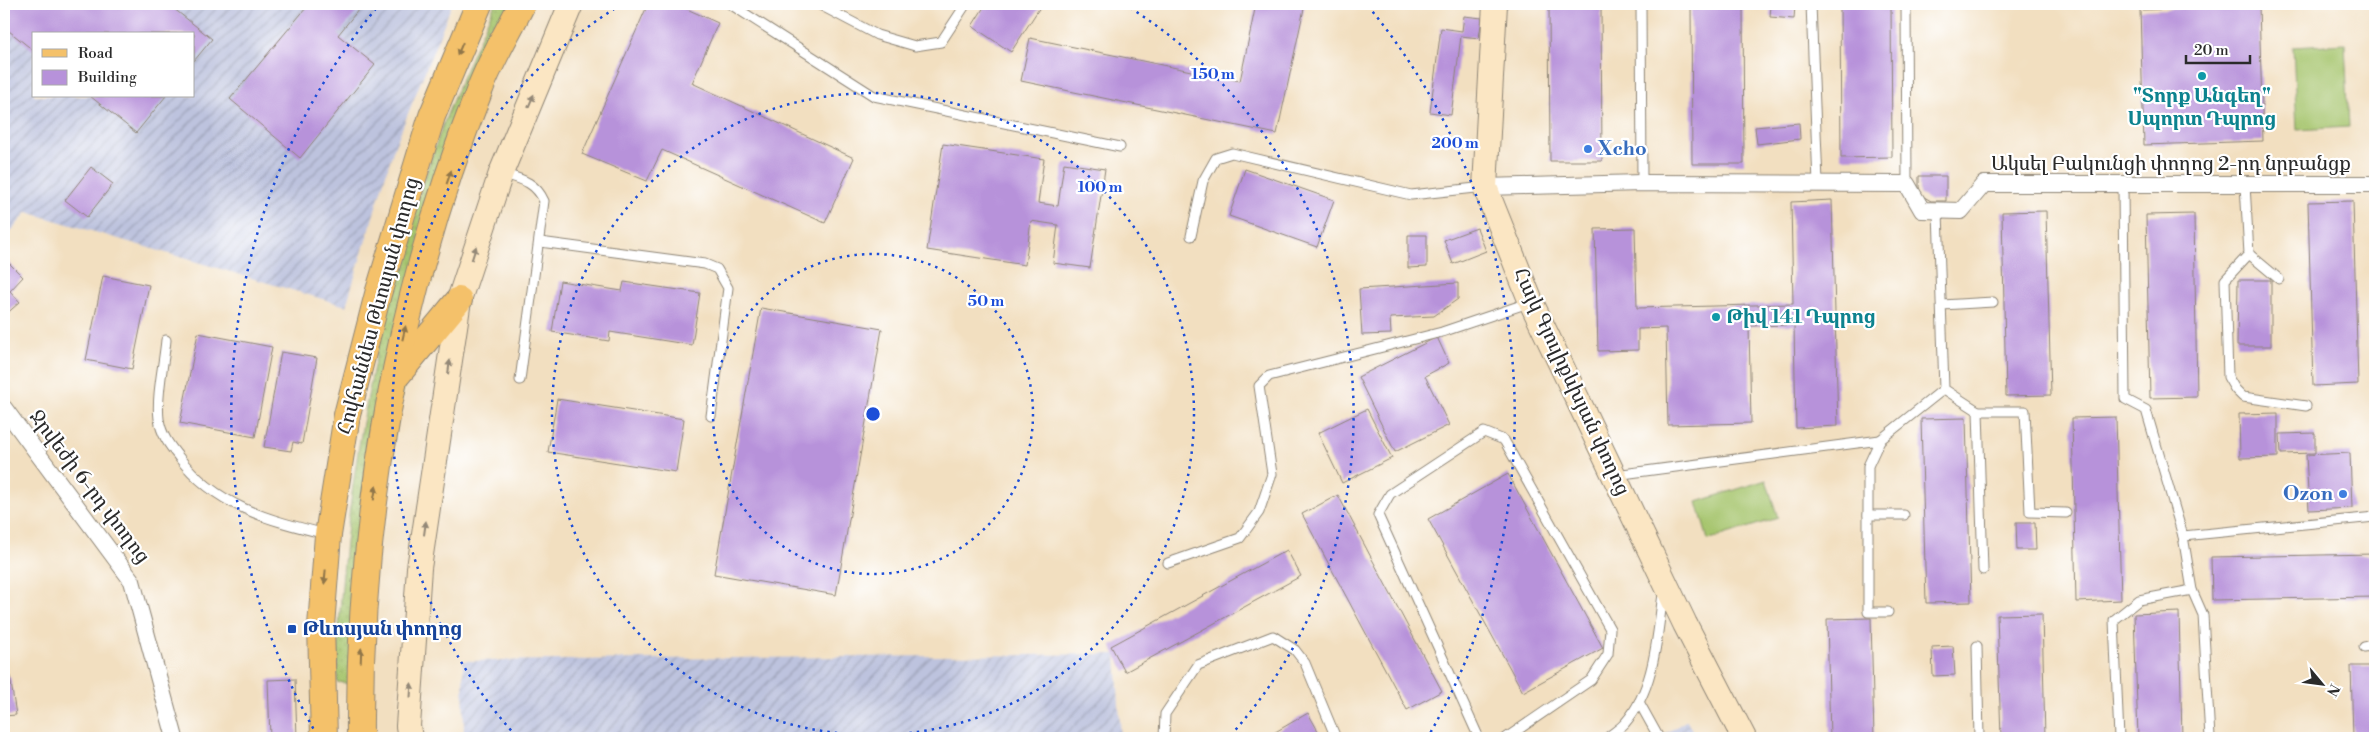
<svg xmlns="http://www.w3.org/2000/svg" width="2379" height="742" font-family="'Libre Bodoni','Noto Serif Armenian',serif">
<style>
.industrial{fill:url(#industrial-furrows);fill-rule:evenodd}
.grass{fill:url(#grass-dots);stroke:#68784c}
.pitch{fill:#a6c56d;stroke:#68784c}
.building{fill:#b792da}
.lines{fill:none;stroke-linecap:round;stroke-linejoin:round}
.lane-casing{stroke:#8e8576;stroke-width:11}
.street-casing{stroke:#8e8576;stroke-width:18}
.secondary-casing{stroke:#8e8576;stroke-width:26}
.primary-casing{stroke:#8e8576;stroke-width:28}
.lane{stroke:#fff;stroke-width:9}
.street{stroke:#fff;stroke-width:16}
.secondary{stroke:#fbe6c3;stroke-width:24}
.primary{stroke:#f4c16a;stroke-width:26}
.oneway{fill:#90764a}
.oneway2{fill:#938877}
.ring{fill:none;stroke:#1d4ed8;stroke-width:2.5;stroke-dasharray:2.5 5}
.culture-dot{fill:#0f9aa8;stroke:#fff;stroke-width:2}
.shop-dot{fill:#3f7fe0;stroke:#fff;stroke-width:2}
.transit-dot{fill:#1a4fb4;stroke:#fff;stroke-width:2}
.labels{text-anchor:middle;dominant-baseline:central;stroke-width:4.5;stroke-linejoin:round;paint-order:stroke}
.culture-label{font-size:20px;font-weight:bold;fill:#0d838f;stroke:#fff}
.shop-label{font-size:20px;font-weight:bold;fill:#366cbe;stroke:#fff;text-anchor:start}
.street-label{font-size:20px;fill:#2b2b2b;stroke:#fff}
.transit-label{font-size:20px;font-weight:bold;fill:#164399;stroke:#fff;text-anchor:start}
.centre{fill:#1d4ed8;stroke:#fff;stroke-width:2.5}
.ring-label{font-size:15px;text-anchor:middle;font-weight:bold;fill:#1d4ed8;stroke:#fff;stroke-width:4.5;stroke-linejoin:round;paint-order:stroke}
</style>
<defs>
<pattern id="industrial-furrows" width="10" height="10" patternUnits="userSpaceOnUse" patternTransform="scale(1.25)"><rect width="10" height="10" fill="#bdc3de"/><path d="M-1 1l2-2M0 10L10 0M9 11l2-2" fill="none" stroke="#9a9fb4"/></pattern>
<pattern id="grass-dots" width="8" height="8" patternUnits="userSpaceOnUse" patternTransform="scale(1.25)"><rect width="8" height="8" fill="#a6c56d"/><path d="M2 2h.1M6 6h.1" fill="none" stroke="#8fa95f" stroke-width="1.8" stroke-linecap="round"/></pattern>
</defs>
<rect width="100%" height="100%" fill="#fff"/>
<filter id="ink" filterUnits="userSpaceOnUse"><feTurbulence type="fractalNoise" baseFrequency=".02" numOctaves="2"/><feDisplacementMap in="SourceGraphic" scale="10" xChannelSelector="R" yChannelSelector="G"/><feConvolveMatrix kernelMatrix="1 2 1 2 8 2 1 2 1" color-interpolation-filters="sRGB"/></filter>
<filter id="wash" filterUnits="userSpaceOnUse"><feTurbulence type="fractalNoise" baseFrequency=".0096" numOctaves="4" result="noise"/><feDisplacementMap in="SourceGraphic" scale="20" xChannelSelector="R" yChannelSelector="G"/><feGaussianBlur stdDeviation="1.12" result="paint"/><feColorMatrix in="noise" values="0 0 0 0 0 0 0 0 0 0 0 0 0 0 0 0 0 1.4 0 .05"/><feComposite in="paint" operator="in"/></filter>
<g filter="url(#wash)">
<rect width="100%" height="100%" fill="#f2dfc0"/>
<g class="industrial">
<path d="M4 4H452L393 151 346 306 27 212 4 240ZM34 34H194V96H34Z"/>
<path d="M1116 654 1121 738H464L463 661Z"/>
<path d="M1687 720 1696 738H1659Z"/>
</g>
<path class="grass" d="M495 4H510L446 153 349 684 337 682C341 501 375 321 434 150 451 100 474 52 495 4Z"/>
<g class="pitch">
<path d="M2345 44 2349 127 2297 130 2293 47Z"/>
<path d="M1766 480 1778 518 1708 540 1697 502Z"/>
</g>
<g id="blocks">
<g class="building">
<path d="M4 4H168L212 39 194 61V34H34V51L4 27Z"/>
<path d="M300 4H363L338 35 375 65 300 158 230 99 306 8Z"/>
<path d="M648 4H676L718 23 692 83 854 158 825 223 662 150 647 181 582 154Z"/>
<path d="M986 4H1042L1011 52 972 26Z"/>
<path d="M1256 4H1305L1277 134 1021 81 1030 38 1240 81Z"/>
<path d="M1549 4H1601L1602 161H1550Z"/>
<path d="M1691 4H1743L1744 164H1692Z"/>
<path d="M1771 4 1795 5 1794 19 1770 17Z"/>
<path d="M1840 4H1891L1892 157 1841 158Z"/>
<path d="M2259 6 2263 141 2144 145 2140 10Z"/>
<path d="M1464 16 1482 18 1479 38 1461 36 1451 115 1430 112 1441 28 1462 31Z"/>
<path d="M90 96H166L136 133Z"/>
<path d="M1799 123 1800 139 1757 144 1755 127Z"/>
<path d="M943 144 1044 159 1038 203 1058 206 1064 163 1105 169 1090 268 1053 263 1058 225 1031 221 1025 265 927 250Z"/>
<path d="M91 167 113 184 87 217 65 200Z"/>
<path d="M1245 169 1334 200 1317 247 1229 216Z"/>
<path d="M1919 176H1946V201H1931L1919 194Z"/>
<path d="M1832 200 1838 426 1796 428 1794 325 1749 326 1751 423 1668 425 1666 328 1638 329V350L1598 351 1595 229 1635 228 1637 308 1793 304 1791 202Z"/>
<path d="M2353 201 2358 384 2313 386 2308 202Z"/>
<path d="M2046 211 2051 395 2006 396 2002 212Z"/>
<path d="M2194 214 2197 397 2150 398 2146 215Z"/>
<path d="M1477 228 1486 251 1453 264 1444 240Z"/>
<path d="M1408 235H1427V267L1408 268Z"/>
<path d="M6 260 23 277 10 291 20 302 4 316V263Z"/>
<path d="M103 276 149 285 132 369 86 360Z"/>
<path d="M2238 280H2271V346H2237Z"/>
<path d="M560 281 622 291 624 282 700 293 692 345 610 332 609 341 552 332Z"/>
<path d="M1458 283V299L1434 316 1390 318 1391 334 1362 335 1359 289Z"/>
<path d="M761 308 882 329 836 595 714 574Z"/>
<path d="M198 333 272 347 255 437 180 423Z"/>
<path d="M1437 337 1449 363 1425 376 1449 425 1395 452 1358 377Z"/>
<path d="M281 352 317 358 302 444 293 442 291 451 264 447Z"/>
<path d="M557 399 684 419 676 472 548 452Z"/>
<path d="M1367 409 1392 458 1342 483 1318 433Z"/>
<path d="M2278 413V457L2240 458 2239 414Z"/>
<path d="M2116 417 2121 600 2076 602 2072 418Z"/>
<path d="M1966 418 1971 602 1926 603 1921 419Z"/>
<path d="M2315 433V453L2281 454 2280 434Z"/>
<path d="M2350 453 2352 508 2309 510 2306 455Z"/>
<path d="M1508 474 1603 648 1523 692 1428 519Z"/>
<path d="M1338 495 1442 691 1407 710 1302 514Z"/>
<path d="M2016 523H2035L2036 550H2017Z"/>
<path d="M1287 550 1301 576 1125 672 1111 646Z"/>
<path d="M2375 554V597L2212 600 2211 557Z"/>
<path d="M2179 612 2182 738H2138L2134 614Z"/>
<path d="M2042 614 2045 738H2001L1997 615Z"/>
<path d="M1871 618 1874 738H1830L1827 619Z"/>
<path d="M1953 646 1955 675 1933 676 1932 647Z"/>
<path d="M2351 666H2375V738H2353Z"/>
<path d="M10 676 16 715 4 716V677Z"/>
<path d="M295 679 297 738H270L268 680Z"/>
<path d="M1308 713 1322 738H1265Z"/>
</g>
</g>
</g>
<g filter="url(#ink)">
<use href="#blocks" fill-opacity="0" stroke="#8e8576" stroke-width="1"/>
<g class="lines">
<defs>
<g id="lane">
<path d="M730 4 874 96 1120 147"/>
<path d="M818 4 877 35 915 46 941 42 966 4"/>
<path d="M1641 4 1642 183"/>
<path d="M1811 4 1818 183"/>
<path d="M1906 4 1907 184"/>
<path d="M501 173C520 179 535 181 544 201L520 380"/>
<path d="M2245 185 2249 254 2225 280 2228 377 2235 389 2243 397 2306 406"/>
<path d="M2123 186 2125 399 2146 410 2183 536 2192 590 2203 615 2210 738"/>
<path d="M1938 211 1944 389 1978 411 1983 570"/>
<path d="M1191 236 1203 181 1216 158 1232 153 1411 195 1485 187"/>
<path d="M540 242 705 264 717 269 728 288 711 416"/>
<path d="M2249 254 2279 279"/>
<path d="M1942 305 1993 302"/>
<path d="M166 340C164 363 156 396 159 419 161 434 169 445 178 456 215 506 268 520 326 534"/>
<path d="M1978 411H2025L2030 512 2066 513"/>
<path d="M1615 475 1880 440"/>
<path d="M1868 515H1904"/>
<path d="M2183 536 2375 517"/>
<path d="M1168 563 1240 538 1259 512 1272 474 1259 386 1269 376 1442 332 1531 302"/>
<path d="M1888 612H1868V466L1880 440 1944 389"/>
<path d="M1977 646 1979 738"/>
<path d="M2364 647 2375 645"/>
<path d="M1639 702 1659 738"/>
<path d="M1164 738 1165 714 1198 665 1273 636 1295 650 1305 663 1336 738"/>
<path d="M1479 738 1378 515 1390 494 1484 432 1504 440 1610 629 1608 654 1591 680 1506 738"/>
<path d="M1607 738C1612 733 1620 729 1625 723 1655 689 1657 636 1663 594"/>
<path d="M2119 738 2114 620 2139 600 2192 590"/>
</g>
<g id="street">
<path d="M1485 187 1642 183 1907 184 1922 210 1961 211 1984 184H2375"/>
<path d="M4 408 132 581 175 738"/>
</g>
<g id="secondary">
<path d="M1495 4 1485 187 1531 302 1685 624 1744 738"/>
<path d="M410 738 408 726 419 568 459 300 501 173 571 4"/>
</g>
<g id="primary">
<path d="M398 374 459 300"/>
<path d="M324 738 321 626 328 535 347 415 378 294 432 116 479 4"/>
<path d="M360 738C358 517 398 295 480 89 491 60 508 32 522 4"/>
</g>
</defs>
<use href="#lane" class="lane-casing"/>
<use href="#street" class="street-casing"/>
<use href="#secondary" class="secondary-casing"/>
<use href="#primary" class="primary-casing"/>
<use href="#lane" class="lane"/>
<use href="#street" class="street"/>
<use href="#secondary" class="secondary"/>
<use href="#primary" class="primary"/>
</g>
<defs><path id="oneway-solid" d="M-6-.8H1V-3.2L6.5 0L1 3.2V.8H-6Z" transform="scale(1.25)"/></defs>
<g class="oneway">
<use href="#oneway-solid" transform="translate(460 49) rotate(113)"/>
<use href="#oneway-solid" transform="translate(449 177) rotate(-71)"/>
<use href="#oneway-solid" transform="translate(404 333) rotate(-77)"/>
<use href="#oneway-solid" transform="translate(375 493) rotate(-80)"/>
<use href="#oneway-solid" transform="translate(325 577) rotate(95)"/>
<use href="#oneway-solid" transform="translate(361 655) rotate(-88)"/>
</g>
<g class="oneway2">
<use href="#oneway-solid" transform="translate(531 101) rotate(-67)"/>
<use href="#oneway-solid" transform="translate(474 253) rotate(-72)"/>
<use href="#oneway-solid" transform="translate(449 367) rotate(-82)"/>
<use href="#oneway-solid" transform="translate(425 528) rotate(-82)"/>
<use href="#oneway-solid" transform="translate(411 690) rotate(-86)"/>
</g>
</g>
<g class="ring">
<circle cx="873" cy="414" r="160"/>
<circle cx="873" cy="414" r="321"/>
<path d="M516 736A481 481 0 0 1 622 4M1124 4A481 481 0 0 1 1230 736"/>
<path d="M317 735A642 642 0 0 1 378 6M1368 6A642 642 0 0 1 1429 735"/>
</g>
<g class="culture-dot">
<circle cx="2202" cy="76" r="5"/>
<circle cx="1716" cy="317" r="5"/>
</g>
<g class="shop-dot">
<circle cx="1588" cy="149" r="5"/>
<circle cx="2343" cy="494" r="5"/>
</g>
<rect class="transit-dot" x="287" y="624" width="10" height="10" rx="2.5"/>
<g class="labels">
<g class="culture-label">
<text x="2202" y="96">"Տորք Անգեղ"<tspan x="2202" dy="23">Սպորտ Դպրոց</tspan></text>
<text x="1726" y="317" text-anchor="start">Թիվ 141 Դպրոց</text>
</g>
<g class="shop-label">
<text x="1598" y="149">Xcho</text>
<text x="2333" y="494" text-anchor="end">Ozon</text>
</g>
<g class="street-label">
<text x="2171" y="164">Ակսել Բակունցի փողոց 2-րդ նրբանցք</text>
<text transform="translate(379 306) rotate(-75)">Հովհաննես Թևոսյան փողոց</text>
<text transform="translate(1571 382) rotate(65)">Հայկ Գյուլիքևխյան փողոց</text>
<text transform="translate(89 487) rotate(53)">Ջրվեժի 6-րդ փողոց</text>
</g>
<g class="transit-label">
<text x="302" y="629">Թևոսյան փողոց</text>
</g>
</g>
<circle cx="873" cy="414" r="8" class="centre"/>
<g class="ring-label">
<text x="1213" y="79">150 m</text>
<text x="1455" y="148">200 m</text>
<text x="1100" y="192">100 m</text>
<text x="986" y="306">50 m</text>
</g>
<rect width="2379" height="742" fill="none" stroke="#fff" stroke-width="20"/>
<rect x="32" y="32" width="162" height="65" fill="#ffffff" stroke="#aaaaaa"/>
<rect x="42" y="49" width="25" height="8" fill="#f4c16a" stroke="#aaaaaa"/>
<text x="78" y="58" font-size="15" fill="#2b2b2b">Road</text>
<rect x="42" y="70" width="25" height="15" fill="#b792da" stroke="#aaaaaa"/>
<text x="78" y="82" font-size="15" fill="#2b2b2b">Building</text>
<g transform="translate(2322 684) rotate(119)" stroke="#ffffff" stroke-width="4" paint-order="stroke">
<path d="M0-4L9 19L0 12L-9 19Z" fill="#2b2b2b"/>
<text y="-8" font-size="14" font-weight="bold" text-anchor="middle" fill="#2b2b2b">N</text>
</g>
<path d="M2186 55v8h64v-8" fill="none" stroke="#2b2b2b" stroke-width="2.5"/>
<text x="2194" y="55" font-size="15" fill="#2b2b2b" stroke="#ffffff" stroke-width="4" paint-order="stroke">20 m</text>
</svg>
